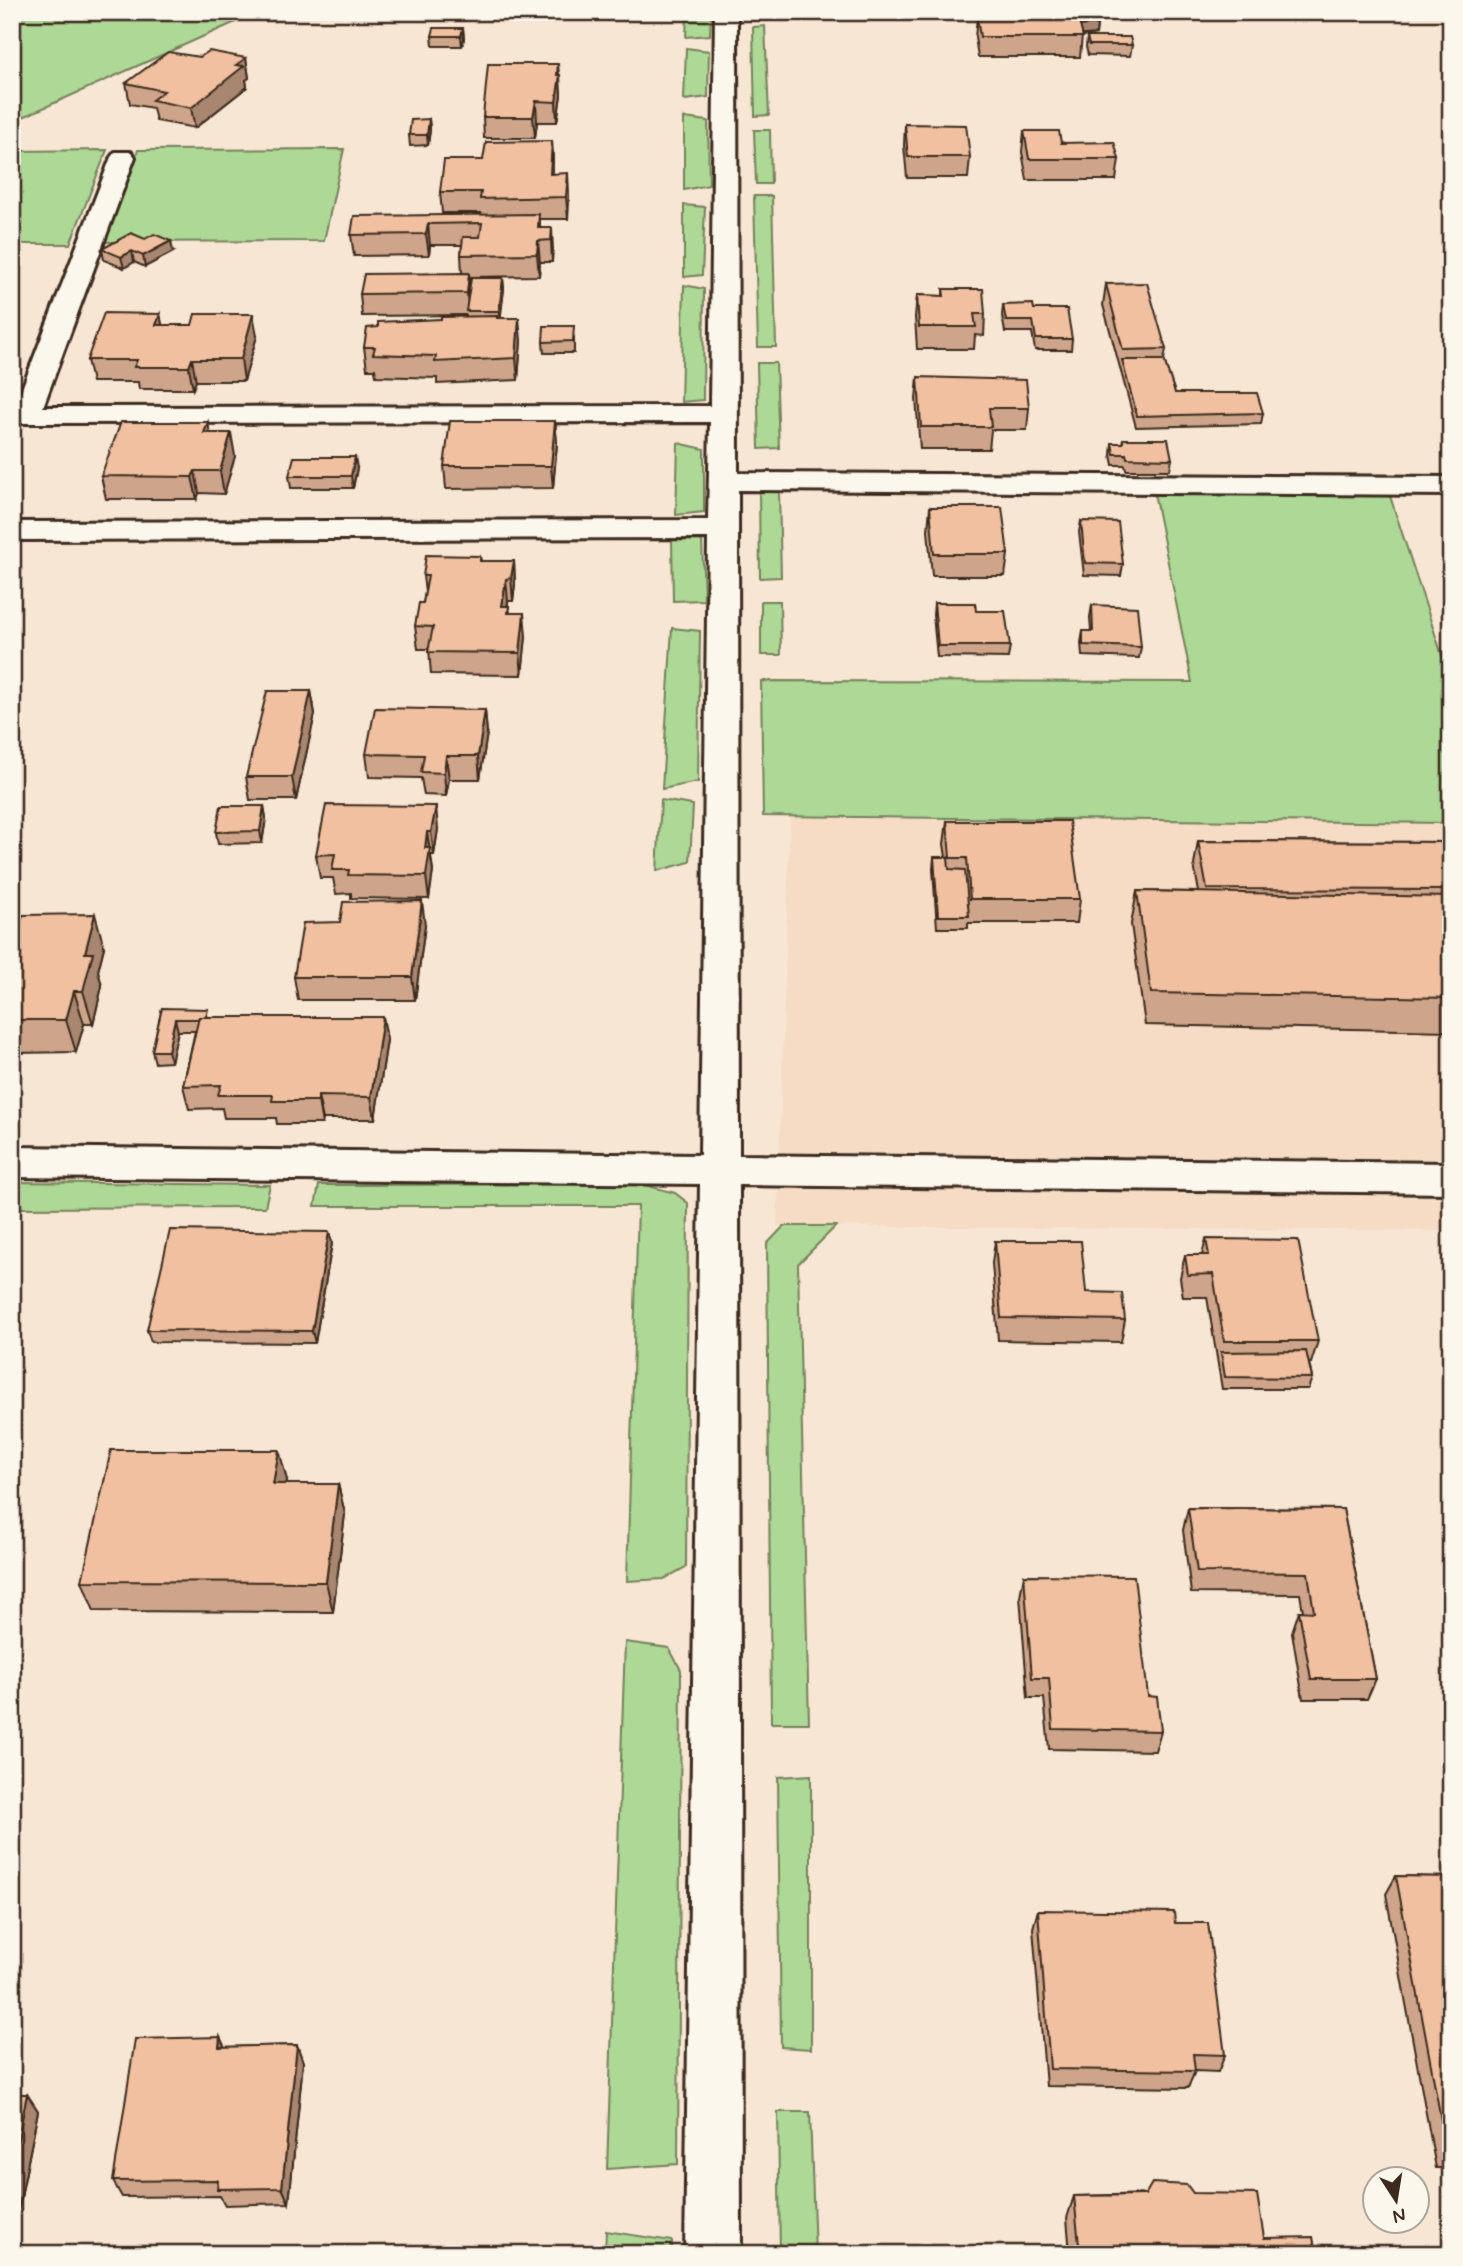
<svg xmlns="http://www.w3.org/2000/svg" width="1463" height="2266" font-family="Mynerve,sans-serif">
<style>
.built{fill:#f6dbc5}
.green{fill:#add896;stroke:#74815a;stroke-width:2}
.lines{fill:none;stroke-linecap:round;stroke-linejoin:round}
.minor-casing{stroke:#3b2a1e;stroke-width:6}
.minor{fill:#fbf7ec;fill-rule:evenodd}
.wall{fill:#cea58a;stroke:#3b2a1e;stroke-width:2}
.shaded-wall{fill:#a88670;stroke:#3b2a1e;stroke-width:2}
.building{fill:#f0c0a0;stroke:#3b2a1e;stroke-width:2}
</style>
<rect width="100%" height="100%" fill="#f8e6d5"/>
<filter id="ink" filterUnits="userSpaceOnUse"><feTurbulence type="fractalNoise" baseFrequency=".0143" numOctaves="2"/><feDisplacementMap in="SourceGraphic" scale="14" xChannelSelector="R" yChannelSelector="G"/><feConvolveMatrix kernelMatrix="1 2 1 2 8 2 1 2 1" color-interpolation-filters="sRGB"/></filter>
<g filter="url(#ink)">
<path class="built" d="M790 818 1451 823V1231L777 1226Z"/>
<g class="green">
<path d="M12 12H258L12 122Z"/>
<path d="M687 12H711L710 35 686 37Z"/>
<path d="M765 26 769 115 755 116 753 27Z"/>
<path d="M686 48 709 51 708 97 684 100Z"/>
<path d="M684 118 708 121 709 185 684 190Z"/>
<path d="M754 130H770L771 184H756Z"/>
<path d="M344 149 324 241 105 242 138 150Z"/>
<path d="M107 150 70 244H12V151Z"/>
<path d="M754 196H772L776 347H758Z"/>
<path d="M684 205 705 207 702 275 684 277Z"/>
<path d="M684 285 704 289 703 400 681 402Z"/>
<path d="M757 363H776L779 448 759 449Z"/>
<path d="M678 443 704 449V512L676 515Z"/>
<path d="M779 472 1451 475V496H1390L1451 683V823L763 816 761 681 1192 682 1154 493 779 490 781 577 760 578 759 490H779Z"/>
<path d="M672 539H702L704 600 673 601Z"/>
<path d="M761 601H780L781 655H761Z"/>
<path d="M672 628 700 631 698 782 662 789Z"/>
<path d="M661 800 693 805 690 862 657 871Z"/>
<path d="M12 1182 270 1185 265 1207 12 1208Z"/>
<path d="M641 1184 675 1193 688 1203 686 1567 664 1579 627 1581 638 1206H315L319 1185Z"/>
<path d="M784 1226H836L798 1264 809 1723H771L767 1244Z"/>
<path d="M625 1642 669 1648 681 1670 678 2164 607 2169Z"/>
<path d="M811 1775V2049L781 2047 778 1777Z"/>
<path d="M778 2112H810L815 2254H780Z"/>
<path d="M606 2231 672 2241V2254H605Z"/>
</g>
<g class="lines">
<defs>
<path id="minor" d="M715 12H737L738 473 1451 477V495L738 490 739 1155 1451 1163V1193L739 1185 741 2254H685L700 1184 12 1177V1147L700 1155 708 538 12 540V522L708 520 710 422 12 423V407H15L111 157 115 152H131L135 157 43 407 710 406Z"/>
</defs>
<use href="#minor" class="minor-casing"/>
<use href="#minor" class="minor"/>
</g>
<g class="wall">
<rect x="894" y="12" width="49" height="5"/>
<path d="M979 12 1004 17H1056L1051 12H1106L1105 18 1093 19 1097 24 1096 34 1082 36 1080 57H978L975 37 977 17H979Z"/>
<path d="M463 28 464 39 462 46H433L432 36Z"/>
<path d="M1087 37 1132 45 1130 56 1088 55 1086 47Z"/>
<path d="M200 57 246 58 249 78 246 80 247 87 195 128 156 121 153 108 130 104 126 83Z"/>
<path d="M558 75H560L561 95 557 122H537L535 138H484L483 117Z"/>
<path d="M429 119 430 130 428 145 410 146 409 135Z"/>
<path d="M905 124 970 157 968 178H907L904 145Z"/>
<path d="M1024 131 1119 159 1116 180H1027L1022 152Z"/>
<path d="M552 141 553 162 552 174 569 194 568 219H540V228H552V262H540L539 276 470 277V284L503 278 504 289 500 318 521 340 518 380 437 384V378L376 376 375 369H367L364 347 378 327 466 316V315L362 316 360 294 462 273 461 255 462 245H430L429 255 354 256 351 235 481 215V213H442L440 192 483 160Z"/>
<path d="M102 249 173 252 145 267 134 262 124 268 104 260Z"/>
<path d="M1106 284 1166 349 1164 360 1175 393 1263 413 1261 424 1136 427 1103 305Z"/>
<path d="M943 289 985 314 984 336 975 335 974 349H917L915 317 917 295 943 296Z"/>
<path d="M1003 305 1034 309 1072 339 1071 350H1035L1032 332H1005L1002 316Z"/>
<path d="M160 314 162 325 257 336 244 381H196L193 389H139L138 382H92L87 360Z"/>
<path d="M574 337V353H544L543 342Z"/>
<path d="M918 377 1029 408 1027 430H991L989 449H920L916 399Z"/>
<path d="M555 421 557 443 553 488 446 489 444 466Z"/>
<path d="M210 433 235 456 224 494 199 493 197 499H106L101 476Z"/>
<path d="M1123 439 1172 459 1170 470H1126L1125 465H1113L1111 455 1112 443H1122Z"/>
<path d="M357 468 353 488H291L289 476Z"/>
<path d="M930 507 1008 554 1005 576H932L928 530Z"/>
<path d="M1081 521 1123 564 1121 576 1084 575 1079 532Z"/>
<path d="M480 556 481 561H514L515 584 513 601H508V606H509L510 613 526 636 522 675 431 674 429 649H418L415 626 423 603 425 592 423 576Z"/>
<path d="M934 603 976 611 1010 646 1008 658 937 657 933 615Z"/>
<path d="M1092 605 1141 647 1139 658 1082 656 1081 643 1083 631H1091L1090 617Z"/>
<path d="M311 691 315 714 296 800H250L246 777Z"/>
<path d="M485 710 487 733 480 779H449L446 796 424 795 421 778 369 777 366 754Z"/>
<path d="M264 806 266 818 262 843 218 844 216 832Z"/>
<path d="M947 821 1080 899 1077 923H968V928H937L933 869 934 857H946L944 844Z"/>
<path d="M438 829 434 855H431L433 871 429 899 351 898V893L336 894 333 878H320L316 855Z"/>
<path d="M1198 841 1451 842V1031L1145 1025 1131 924 1137 891 1199 892 1194 865Z"/>
<path d="M425 925 415 1000H298L294 977Z"/>
<path d="M12 928 104 947 98 971 102 986 93 1024H84L76 1052 14 1053 12 1061Z"/>
<path d="M162 1008 210 1017H383L387 1040 375 1119H323L322 1124H277L276 1118H224L222 1108 189 1109 183 1086 195 1031H178L171 1062 155 1063 152 1051Z"/>
<path d="M329 1232 332 1243 315 1343 151 1342 147 1330Z"/>
<path d="M1206 1239 1318 1341 1311 1363H1309L1312 1378 1308 1389H1222L1207 1297H1183L1180 1278 1185 1255H1202Z"/>
<path d="M995 1241 1086 1292 1125 1320 1121 1342 998 1340 992 1263Z"/>
<path d="M287 1480 286 1484H338L345 1514 333 1612 94 1611 82 1581Z"/>
<path d="M1188 1508 1343 1509 1376 1679 1367 1699H1303L1292 1632 1299 1611H1303L1300 1594 1191 1593 1183 1530Z"/>
<path d="M1024 1575 1148 1696 1161 1731 1155 1751 1049 1749 1044 1698H1028L1020 1596Z"/>
<path d="M1396 1876 1451 1877V2168H1436L1386 1894Z"/>
<path d="M1038 1910 1175 1923 1225 2055 1218 2072 1195 2071 1188 2088 1046 2086 1033 1928Z"/>
<path d="M297 2045 303 2062 289 2203 225 2205 220 2196 122 2197 113 2181 224 2047Z"/>
<path d="M12 2094H27L38 2111 18 2212 12 2211Z"/>
<path d="M1193 2193 1264 2238 1316 2254H1070L1067 2218 1074 2196Z"/>
</g>
<g class="shaded-wall">
<path d="M1062 12H1106L1105 18 1073 22 1065 12 1064 23H1061Z"/>
<path d="M1097 24 1096 34 1076 36 1077 26Z"/>
<path d="M463 28 464 39 462 46 461 36Z"/>
<path d="M246 58 249 78 246 80 247 87 195 128 191 108 236 65Z"/>
<path d="M558 64 561 95 557 122 556 102Z"/>
<path d="M536 101 537 122 535 138 533 117Z"/>
<path d="M429 119 430 130 428 145 427 135Z"/>
<path d="M552 141 553 162 551 195 550 174Z"/>
<path d="M568 173 569 194 568 219 566 197Z"/>
<path d="M428 224 430 245 429 255 426 234Z"/>
<path d="M552 228 553 250 552 262 551 240Z"/>
<path d="M15 236 20 257 12 274V241Z"/>
<path d="M171 241 173 252 145 267 143 256Z"/>
<path d="M538 241 540 262 539 276 537 254Z"/>
<path d="M132 251 134 262 124 268 121 257Z"/>
<path d="M469 273 471 294 468 311 467 293Z"/>
<path d="M503 278 504 289 500 323 499 311Z"/>
<path d="M160 314 164 335 156 325Z"/>
<path d="M253 314 257 336 244 381 241 359Z"/>
<path d="M519 318 521 340 518 380 516 358Z"/>
<path d="M192 359 196 381 193 389 189 367Z"/>
<path d="M555 421 557 443 553 488 551 466Z"/>
<path d="M208 422 212 445 204 433Z"/>
<path d="M231 433 235 456 224 494 220 471Z"/>
<path d="M355 457 357 468 353 488 351 476Z"/>
<path d="M195 471 199 493 197 499 192 477Z"/>
<path d="M514 561 515 584 513 601 511 578Z"/>
<path d="M506 579 508 601 504 629 502 606Z"/>
<path d="M524 613 526 636 522 675 520 653Z"/>
<path d="M311 691 315 714 296 800 292 777Z"/>
<path d="M485 710 487 733 480 779 478 756Z"/>
<path d="M446 756 449 779 446 796 444 773Z"/>
<path d="M264 806 266 818 262 843 260 831Z"/>
<path d="M436 806 438 829 434 855 431 832Z"/>
<path d="M427 832 433 871 429 899 426 876 425 848Z"/>
<path d="M422 901 425 925 415 1000 412 977Z"/>
<path d="M95 914 104 947 98 971 102 986 93 1024 83 991 85 953Z"/>
<path d="M74 991 84 1024 76 1052 66 1020Z"/>
<path d="M383 1017 387 1040 375 1119 371 1097Z"/>
<path d="M175 1019 178 1031 171 1062 168 1051Z"/>
<path d="M12 1046 14 1053 12 1061Z"/>
<path d="M318 1096 323 1119 322 1124 318 1101Z"/>
<path d="M329 1232 332 1243 315 1343 312 1331Z"/>
<path d="M279 1450 287 1480 281 1514 273 1484Z"/>
<path d="M338 1484 345 1514 333 1612 326 1582Z"/>
<path d="M220 2037 228 2054 219 2047Z"/>
<path d="M297 2045 303 2062 289 2203 282 2188Z"/>
<path d="M27 2094 38 2111 18 2212 12 2204V2168Z"/>
</g>
<g class="building">
<path d="M980 12H1004V17H1078L1083 37H980L977 17H981Z"/>
<path d="M1065 12H1086L1097 24 1080 26 1078 17H1070Z"/>
<path d="M434 28H463L461 36H432Z"/>
<path d="M1087 37H1130L1132 45H1089Z"/>
<path d="M209 51 246 58 236 65 244 66 191 108 152 100 164 91 126 83 168 52 200 57Z"/>
<path d="M488 64H558L557 75H560L556 102 536 101 533 117H483Z"/>
<path d="M429 119 427 135H409L411 120Z"/>
<path d="M905 124 966 125 970 157H908Z"/>
<path d="M1024 131H1059L1061 143 1114 142 1119 159H1029Z"/>
<path d="M552 141 550 174 568 173 566 197 480 199 481 192H440L444 160H483L486 142Z"/>
<path d="M539 214 538 228H552L551 240 538 241 537 254 461 255 463 237H480L482 223 428 224 426 234 351 235 354 216Z"/>
<path d="M131 233 145 239 154 234 171 241 143 256 132 251 121 257 102 249Z"/>
<path d="M469 273 467 293 360 294 364 274Z"/>
<path d="M471 278H503L499 311H466Z"/>
<path d="M1147 283 1166 349 1123 350 1106 284Z"/>
<path d="M943 289H983L985 314H974L976 327H919L917 295 944 296Z"/>
<path d="M1033 304 1034 309H1067L1072 339H1036L1033 321H1006L1003 305Z"/>
<path d="M104 313 160 314 156 325H192L195 314H253L241 359H192L189 367H134L137 360H87Z"/>
<path d="M497 316V318H519L516 358 435 362 436 356 373 354 375 347H364L367 328 378 327V322L441 319V317Z"/>
<path d="M544 326H574L573 341 543 342Z"/>
<path d="M1122 360H1164L1175 393H1257L1263 413 1137 416Z"/>
<path d="M918 377 1026 380 1029 408H989L991 427H921Z"/>
<path d="M450 421H555L551 466H444Z"/>
<path d="M121 422H208L204 433H231L220 471H195L192 477 101 476Z"/>
<path d="M1123 439H1168L1172 459 1127 458 1126 454H1114L1112 443H1123Z"/>
<path d="M294 457H355L351 476H289Z"/>
<path d="M930 507H1002L1008 554H934Z"/>
<path d="M1081 521 1118 522 1123 564 1085 563Z"/>
<path d="M426 555 480 556V561H514L511 578 506 579 502 606H509L508 613H524L520 653 428 652 433 627 415 626 419 603H423L428 576H423Z"/>
<path d="M934 603H975L976 611H1005L1010 646H938Z"/>
<path d="M1092 605 1137 607 1141 647 1083 645V631H1093Z"/>
<path d="M267 691H311L292 777H246Z"/>
<path d="M375 708 485 710 478 756H446L444 773 421 772 424 755 366 754Z"/>
<path d="M326 805 436 806 431 832H427L425 848H430L426 876 348 875 349 870H332L335 854 316 855Z"/>
<path d="M221 806H264L260 831 216 832Z"/>
<path d="M947 821H1069L1080 899H970L967 858H950Z"/>
<path d="M1198 841 1451 842V890L1207 889Z"/>
<path d="M934 857H948L949 869 965 870 969 916H938Z"/>
<path d="M1137 891 1451 897V998L1151 993Z"/>
<path d="M422 901 412 977H294L303 923 340 922 343 902Z"/>
<path d="M95 914 85 953H93L83 991H74L66 1020H12V928H19L23 915Z"/>
<path d="M162 1008 208 1009 206 1017H199L198 1019H175L168 1051H152Z"/>
<path d="M199 1017H383L371 1097 318 1096V1101H272L273 1095H218L221 1085 183 1086Z"/>
<path d="M170 1230 329 1232 312 1331 147 1330Z"/>
<path d="M1206 1239 1298 1240 1318 1341H1224L1213 1274 1188 1275 1185 1255H1209Z"/>
<path d="M995 1241H1081L1086 1292 1122 1293 1125 1320 1001 1318Z"/>
<path d="M1306 1351 1312 1378 1225 1377 1221 1352Z"/>
<path d="M111 1450H279L273 1484H338L326 1582 82 1581Z"/>
<path d="M1188 1508 1343 1509 1376 1679H1311L1299 1611 1314 1612 1308 1573 1197 1572Z"/>
<path d="M1024 1575 1134 1576 1148 1696 1157 1697 1161 1731 1053 1729 1049 1678H1032Z"/>
<path d="M1396 1876 1451 1877V2152H1447Z"/>
<path d="M1038 1910 1174 1912 1175 1923H1208L1225 2055 1193 2054 1195 2071 1050 2069Z"/>
<path d="M220 2037 219 2047 297 2045 282 2188 217 2189 218 2180 113 2181 135 2039Z"/>
<path d="M12 2094H27L12 2168Z"/>
<path d="M1152 2183 1187 2185 1193 2193 1257 2194 1264 2238 1313 2237 1316 2254H1080L1074 2196 1145 2195Z"/>
</g>
</g>
<rect width="1463" height="2266" fill="none" stroke="#fbf7ec" stroke-width="42"/>
<rect x="21" y="21" width="1421" height="2224" fill="none" stroke="#3b2a1e" stroke-width="2.5" filter="url(#ink)"/>
<g transform="translate(1396 2200) rotate(168)"><circle r="33" fill="#fbf7ec" stroke="#aea59a" stroke-width="2"/>
<path d="M0-5L12 26L0 18L-12 26Z" fill="#3b2a1e"/>
<text y="-10" font-size="19" font-weight="bold" text-anchor="middle" fill="#3b2a1e">N</text>
</g>
</svg>
